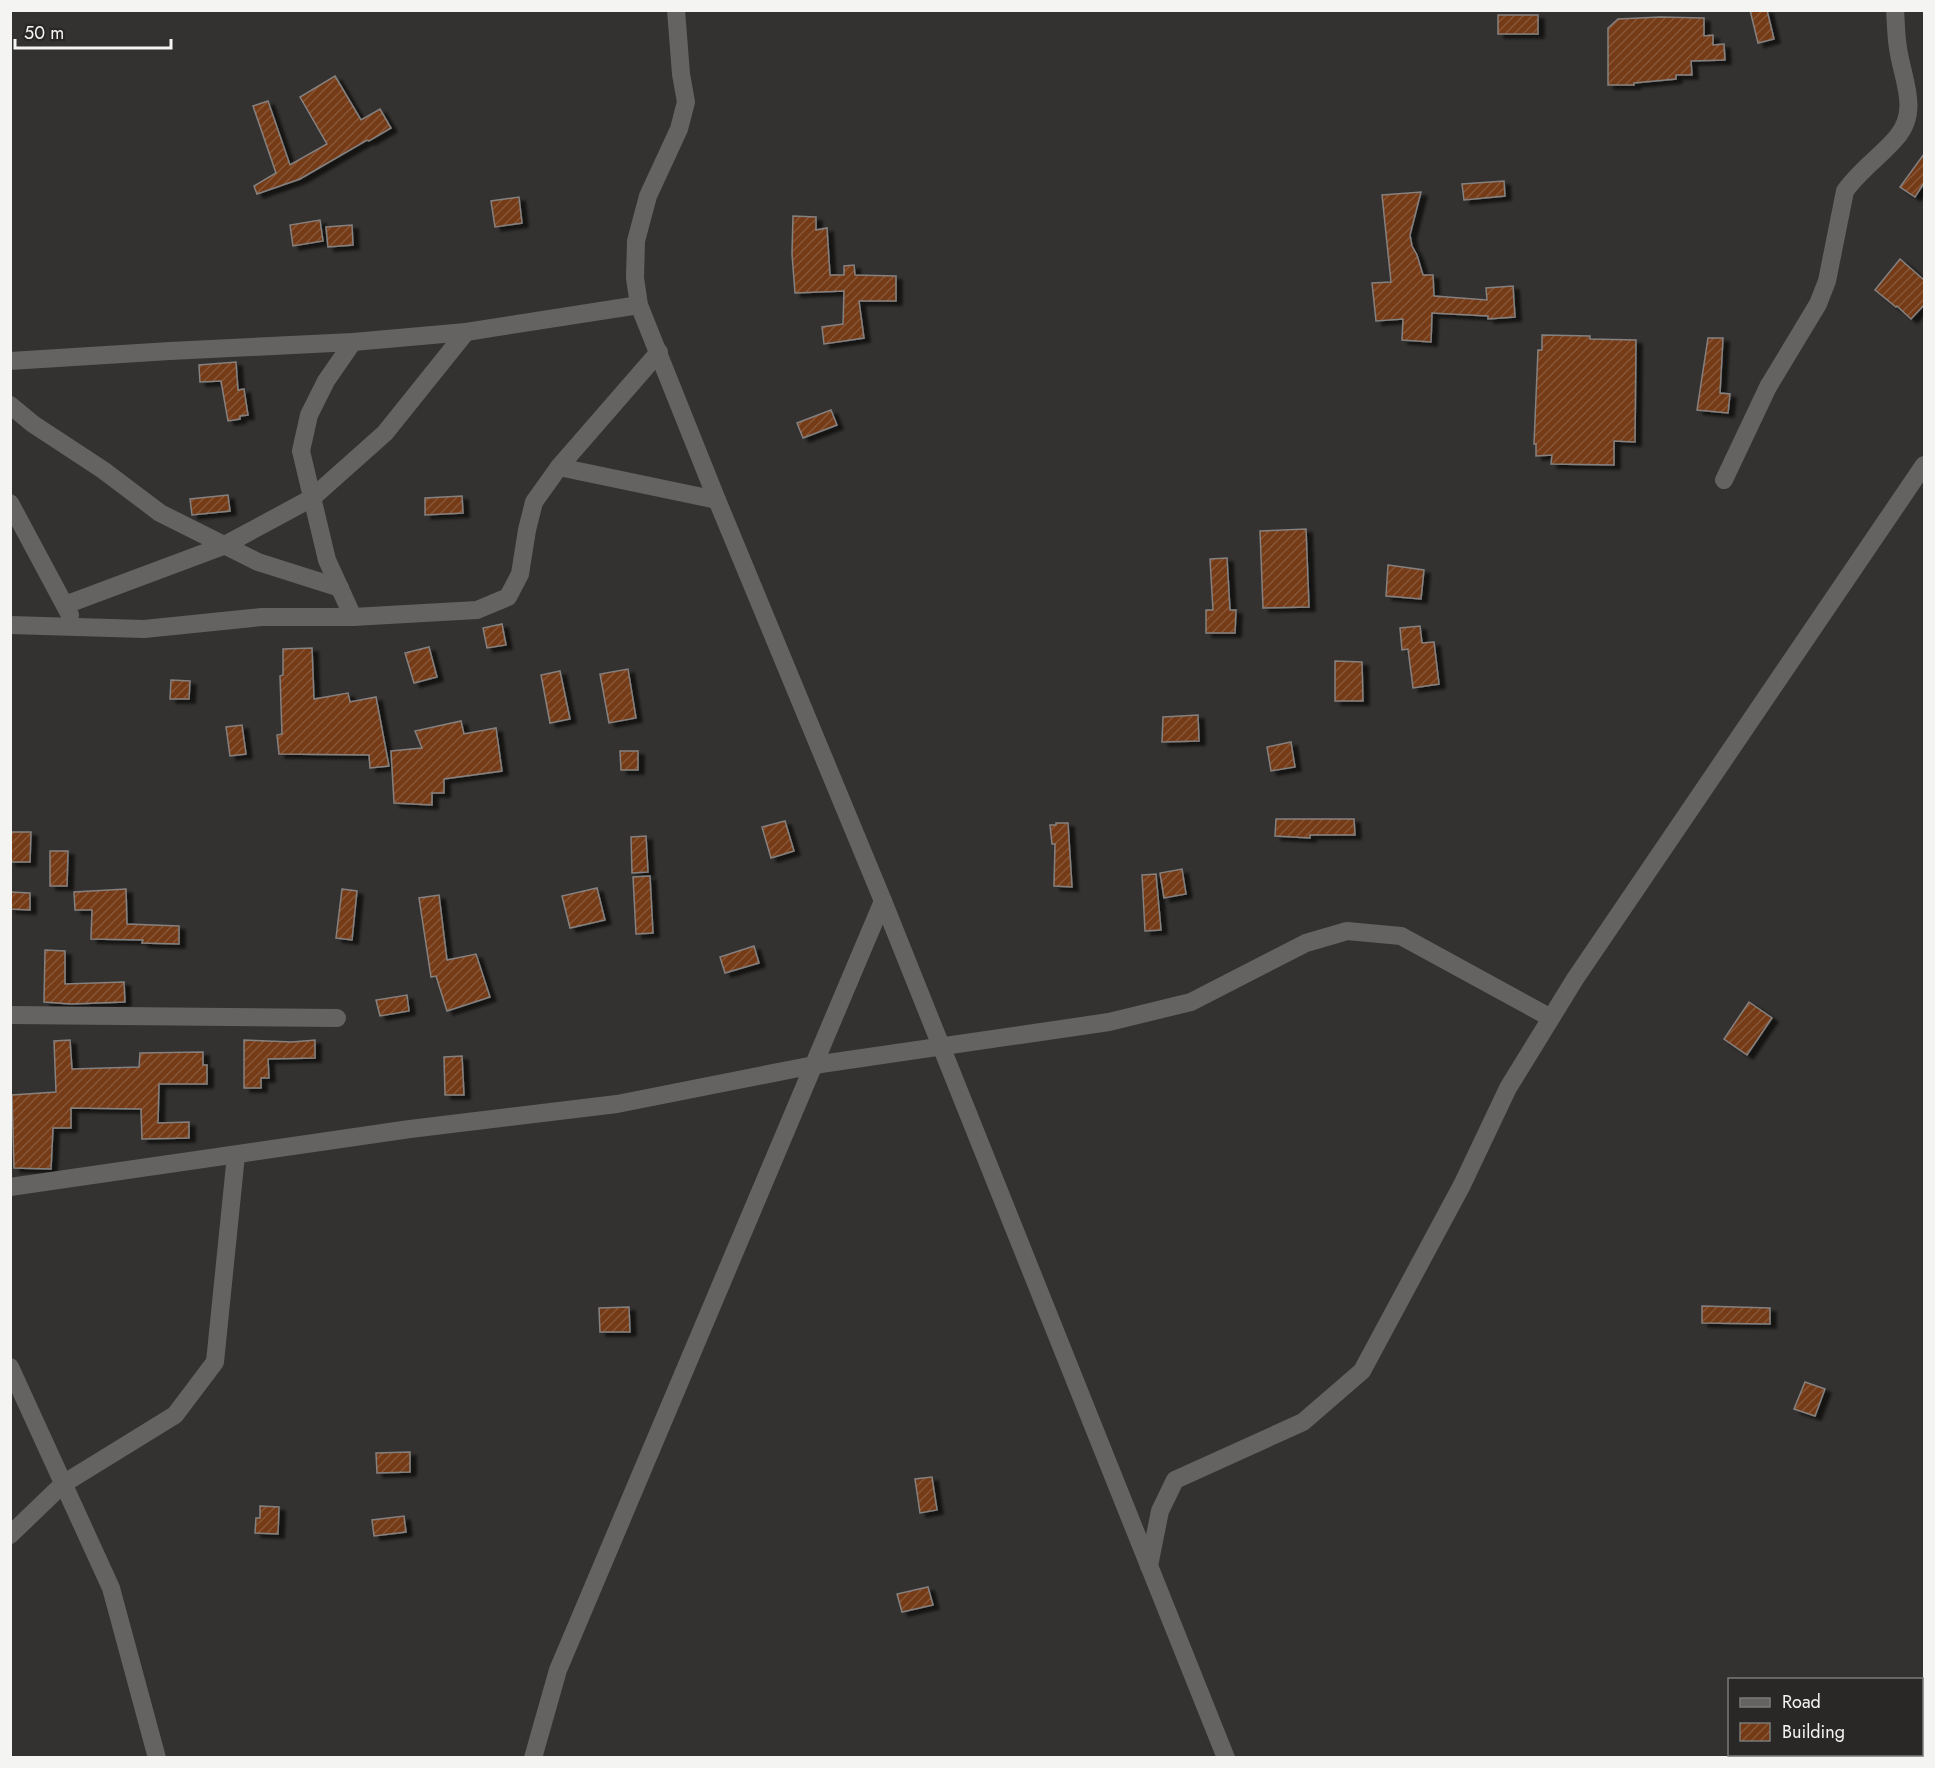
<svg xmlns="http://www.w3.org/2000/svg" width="1935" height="1768" font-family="Jost,sans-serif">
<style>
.building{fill:url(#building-hatch);stroke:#858180;stroke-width:1.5;filter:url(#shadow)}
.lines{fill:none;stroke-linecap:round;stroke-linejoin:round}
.minor{stroke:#646362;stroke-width:18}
</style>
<defs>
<pattern id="building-hatch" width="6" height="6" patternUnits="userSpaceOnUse" patternTransform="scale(1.5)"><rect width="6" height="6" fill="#743a15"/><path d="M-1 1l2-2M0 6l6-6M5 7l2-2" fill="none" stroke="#885738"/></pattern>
<filter id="shadow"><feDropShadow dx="6" dy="4" stdDeviation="1.5" flood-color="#0009"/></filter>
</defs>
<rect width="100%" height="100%" fill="#333230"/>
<g class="building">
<path d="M1750 10H1767L1774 39 1758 43Z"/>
<rect x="1498" y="15" width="40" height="19"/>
<path d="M1660 17 1704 18V36L1713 35V45L1724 44 1725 60 1691 61 1692 75H1676V79L1634 83V85H1608V28L1618 19Z"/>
<path d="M335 76 361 120 380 109 391 128 369 141 367 140 300 179 257 194 254 186 276 173 253 106 268 101 290 165 327 144 300 97Z"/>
<path d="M1924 154V183L1915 197 1900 187Z"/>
<path d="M1504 181 1505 196 1464 200 1462 184Z"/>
<path d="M1421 192 1410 235 1412 246 1417 255 1423 275H1433L1434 296 1487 300 1486 288 1513 286 1515 317 1488 319V316L1432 313 1431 342 1402 340 1403 319 1376 321 1372 283 1391 282 1382 195Z"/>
<path d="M519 197 522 223 495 227 491 201Z"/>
<path d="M793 216 816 217V230L827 228 830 275H844V266L854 265 855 275 896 276V301H859L864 338 824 344 822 327 843 324 844 291 795 293 792 254Z"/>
<path d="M320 220 323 241 293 246 290 225Z"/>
<path d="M352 225 353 245 328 247 326 227Z"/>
<path d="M1900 259 1924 280V305L1911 319 1897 306 1896 307 1875 290Z"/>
<path d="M1542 335 1590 336V339L1636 340 1635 442 1614 441V465L1551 464 1552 455 1536 456V444H1534L1538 350H1542Z"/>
<path d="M1708 338H1723L1720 393 1730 394 1728 413 1697 410Z"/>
<path d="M236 362 238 390 244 389 248 415 240 416V419L228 421 221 381 200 382 199 365Z"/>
<path d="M831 410 837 425 803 438 797 423Z"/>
<path d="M228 495 230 511 192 515 190 499Z"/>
<path d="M462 496 463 513 425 515V498Z"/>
<path d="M1306 529 1309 607 1263 608 1260 531Z"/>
<path d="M1227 558 1230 610H1236L1235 633H1206V610H1213L1210 559Z"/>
<path d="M1388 565 1424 570 1421 599 1386 596Z"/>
<path d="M502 624 506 645 487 648 483 628Z"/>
<path d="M1420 626 1422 643 1434 642 1439 684 1413 688 1408 649 1402 650 1400 628Z"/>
<path d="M429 647 437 677 414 683 405 653Z"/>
<path d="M312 648 314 699 348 693 350 702 376 697 389 766 370 768 369 755 279 754 277 735 282 734 280 676 283 675V649Z"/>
<path d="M1335 661 1362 662 1363 701H1335Z"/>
<path d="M628 669 636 718 609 723 600 674Z"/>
<path d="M560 671 570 719 550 723 541 675Z"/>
<path d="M171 680 190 681 189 699H170Z"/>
<path d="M1198 715 1199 741 1162 742 1163 717Z"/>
<path d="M461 721 464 734 496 728 502 771 444 779V793H432V805L394 803 391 751 422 748 415 731Z"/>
<path d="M242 725 246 754 230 756 226 727Z"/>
<path d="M1291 742 1295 767 1271 771 1267 747Z"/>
<path d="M620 751H638V770H621Z"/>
<path d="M1276 819H1354L1355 835H1310V838L1275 836Z"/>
<path d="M785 821 794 851 771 858 762 827Z"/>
<path d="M1056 823H1068L1072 887 1054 886 1055 844H1052L1050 825H1056Z"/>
<path d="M10 832H31L30 862H10Z"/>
<path d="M646 836 648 872 632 873 631 837Z"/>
<path d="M50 851H68L67 886H50Z"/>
<path d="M1182 869 1186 894 1164 898 1160 873Z"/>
<path d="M1156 874 1161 930 1145 931 1142 875Z"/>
<path d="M650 876 653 933 636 934 633 877Z"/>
<path d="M597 888 605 920 570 928 562 896Z"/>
<path d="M126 889 127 924 179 926V944L142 943 143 940 91 939 92 910H75L74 892Z"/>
<path d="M342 889 357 891 352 940 336 938Z"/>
<path d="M10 892 30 893V910L10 909Z"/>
<path d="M439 895 447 960 476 954 490 997 447 1011 436 976 431 977 419 898Z"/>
<path d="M754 946 759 963 725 973 720 957Z"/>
<path d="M45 950 65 951V984L124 982 125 1002 71 1004 44 1002Z"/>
<path d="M407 995 409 1011 380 1016 376 1000Z"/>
<path d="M1749 1002 1772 1018 1747 1055 1724 1039Z"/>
<path d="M70 1040 72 1069 139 1067 140 1053 203 1052V1065H207V1084H159L158 1123 189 1122V1138L142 1139 141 1109 71 1108V1128H53L51 1169 14 1168 12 1095 56 1092 54 1041Z"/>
<path d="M244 1040 292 1042 315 1040V1058L268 1059 269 1078H261V1088H244Z"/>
<path d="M462 1056 464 1095H445L444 1057Z"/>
<path d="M1702 1306 1770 1308V1324L1702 1323Z"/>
<path d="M629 1307 630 1332H600L599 1308Z"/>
<path d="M1805 1382 1825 1389 1815 1416 1794 1409Z"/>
<path d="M410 1452V1472L377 1473 376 1453Z"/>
<path d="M932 1477 937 1510 920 1513 915 1479Z"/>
<path d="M260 1506 279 1507 278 1534 255 1533 256 1518H260Z"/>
<path d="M404 1516 406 1532 374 1536 372 1520Z"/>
<path d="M928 1587 933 1605 902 1612 897 1594Z"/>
</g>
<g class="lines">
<g class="minor">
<path d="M676 10 681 74 686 102 679 129 648 196 636 241 635 278 639 305 717 500 883 901 1226 1758"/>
<path d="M353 342 326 381 309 415 301 451 327 560 353 617"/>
<path d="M10 361 170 351 353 342 466 332 639 305"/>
<path d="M10 405 33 424 103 470 160 513 258 562 340 588"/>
<path d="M559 467 659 352"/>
<path d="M1724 480 1768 387 1818 304 1827 281 1845 191C1860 170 1881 156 1897 137 1920 110 1902 78 1898 48 1896 36 1896 23 1895 10"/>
<path d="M10 503 70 615"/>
<path d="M65 605 223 546 312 498 385 433 466 332"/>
<path d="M10 625 144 629 262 617H353L477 610 508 597 520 574 527 530 534 502 559 467 717 500"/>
<path d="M10 1015 337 1018"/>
<path d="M10 1187 410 1129 617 1104 814 1065 1109 1022 1191 1002 1306 943 1347 931 1401 936 1551 1018"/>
<path d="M10 1367 111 1588 157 1758"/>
<path d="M10 1535 63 1484 175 1415 215 1362 236 1155"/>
<path d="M1149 1566 1160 1511 1175 1480 1303 1422 1362 1371 1462 1185 1508 1088 1575 979 1924 465"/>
<path d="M533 1758 558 1670 883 901"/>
</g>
</g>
<rect width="1935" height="1768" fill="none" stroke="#f4f4f2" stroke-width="24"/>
<rect x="1728" y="1678" width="195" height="78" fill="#292826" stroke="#7a7a78" stroke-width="1.5"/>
<rect x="1740" y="1698" width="30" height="9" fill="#646362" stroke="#7a7a78" stroke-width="1.5"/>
<text x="1782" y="1708" font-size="18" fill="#f4f4f2">Road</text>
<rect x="1740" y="1723" width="30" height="18" fill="url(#building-hatch)" stroke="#7a7a78" stroke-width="1.5"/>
<text x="1782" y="1738" font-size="18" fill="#f4f4f2">Building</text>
<path d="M15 39v9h156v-9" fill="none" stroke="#f4f4f2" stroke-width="3"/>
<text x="24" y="39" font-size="18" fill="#f4f4f2" stroke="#292826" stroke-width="4.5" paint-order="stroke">50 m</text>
</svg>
